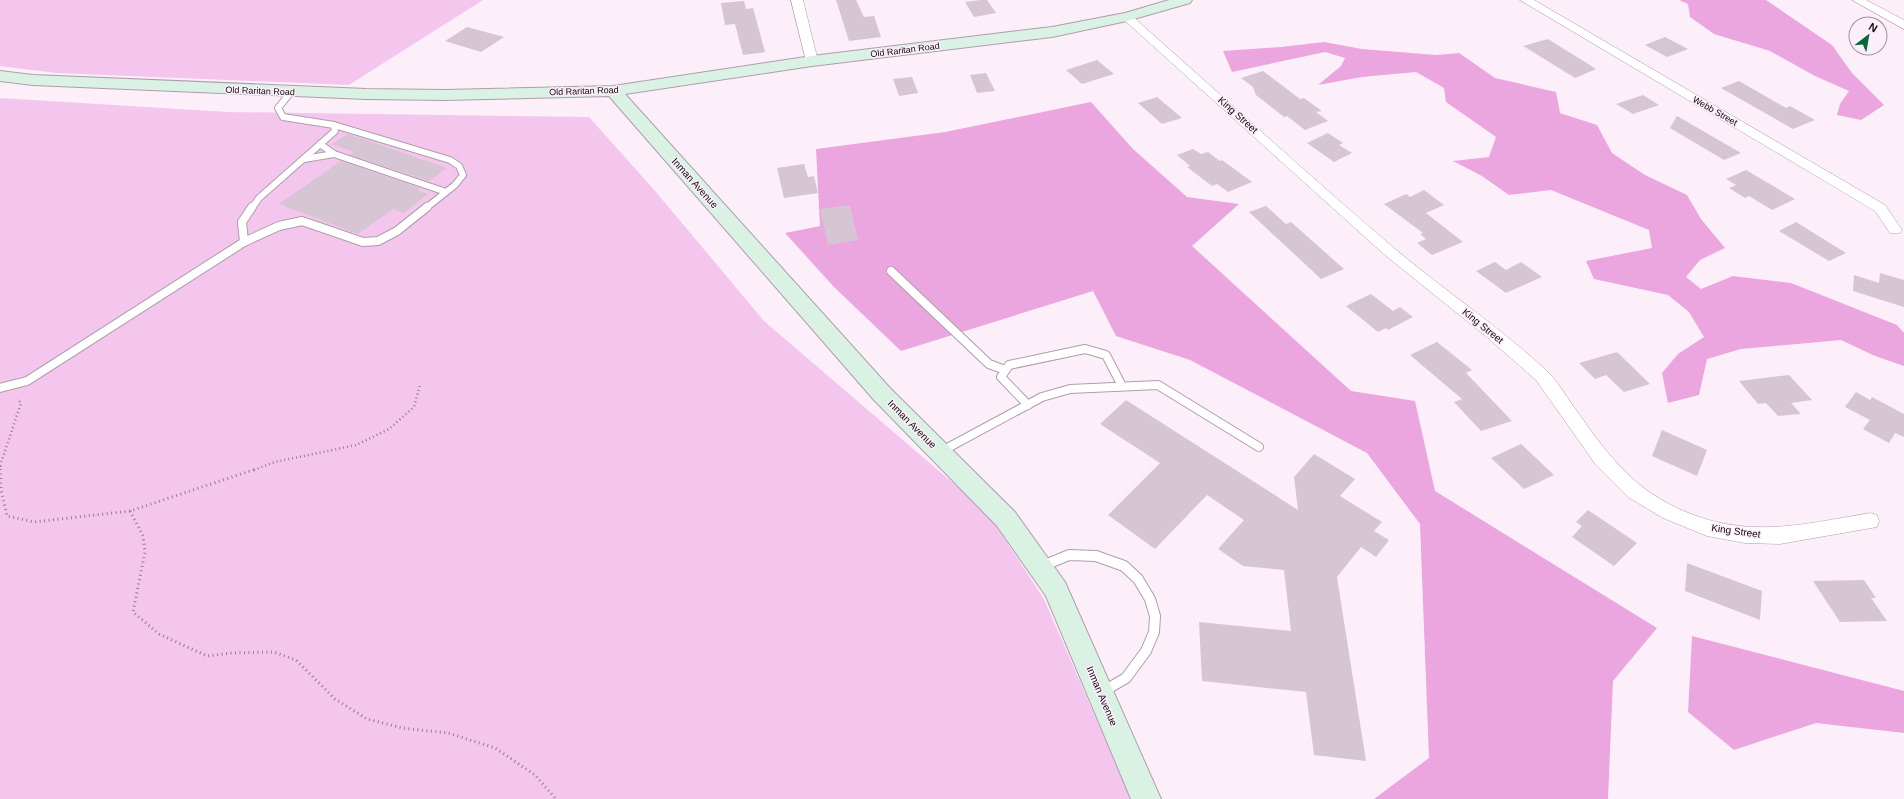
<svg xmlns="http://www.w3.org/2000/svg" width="1904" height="799" font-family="Helvetica,sans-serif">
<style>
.green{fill:#f5c6ed}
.forest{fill:#eba6e0}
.building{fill:#d6c5d3}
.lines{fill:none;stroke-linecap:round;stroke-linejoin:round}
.lane-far2-casing{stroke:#ae9eab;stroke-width:8}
.lane-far1-casing{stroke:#ae9eab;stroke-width:10}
.lane-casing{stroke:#ae9eab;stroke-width:12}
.street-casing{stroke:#ae9eab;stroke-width:1}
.secondary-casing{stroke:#ae9eab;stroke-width:2}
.path-far1{stroke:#8b8189;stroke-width:2.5;stroke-dasharray:1 3;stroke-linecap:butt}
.path{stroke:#8b8189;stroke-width:3;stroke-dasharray:1 3.5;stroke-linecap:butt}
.lane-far2{stroke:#fff;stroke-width:6}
.lane-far1{stroke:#fff;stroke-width:8}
.lane{stroke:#fff;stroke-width:10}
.street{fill:#fff;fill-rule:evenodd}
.secondary{fill:#daf2e3;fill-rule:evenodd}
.labels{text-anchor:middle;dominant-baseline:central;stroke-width:3;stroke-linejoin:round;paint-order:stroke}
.far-street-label{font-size:9px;fill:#0f090e;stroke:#fdeffa}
.street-label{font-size:10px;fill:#0f090e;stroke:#fdeffa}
</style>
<rect width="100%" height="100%" fill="#fdeffa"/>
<g class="green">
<path d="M0 0H483L349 85 56 73 0 66Z"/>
<path d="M0 98 228 112 589 117 656 192 764 321 987 512 1044 599 1131 799H0Z"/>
</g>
<g class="forest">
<path d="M1679 0H1766L1832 45 1852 73 1884 105 1861 120 1837 115 1840 104 1849 91 1815 76 1770 51 1714 34 1690 17 1688 4Z"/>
<path d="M1324 42 1362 49 1436 55 1459 53 1495 78 1556 92 1560 113 1597 125 1612 153 1645 175 1687 195 1701 219 1725 248 1700 260 1686 277 1701 289 1733 276 1791 283 1897 325 1904 333V366L1875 356 1841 340 1741 349 1707 359 1699 395 1668 403 1662 373 1678 354 1704 337 1689 312 1668 295 1594 279 1586 261 1652 248 1649 230 1551 190 1509 195 1482 176 1453 161 1489 157 1496 137 1446 102 1444 88 1416 72 1362 77 1318 85 1341 66 1345 58 1325 52 1232 72 1223 51 1281 47Z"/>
<path d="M1091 102 1133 149 1187 197 1239 204 1192 246 1351 391 1415 401 1435 491 1657 628 1613 681 1608 799H1374L1429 758 1420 524 1367 453 1190 360 1116 336 1093 291 901 351 834 287 785 233 820 226 816 149 945 132Z"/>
<path d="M1692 636 1904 691V733L1816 723 1734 750 1688 712Z"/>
</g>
<g class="building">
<path d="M836 0H856L864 17 874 16 881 37 849 41Z"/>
<path d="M980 0H987L996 13 974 17 965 2Z"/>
<path d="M744 1 746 9 753 8 765 52 743 55 735 24 725 25 721 3Z"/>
<path d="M467 27 504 37 481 52 445 41Z"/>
<path d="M1665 37 1688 49 1667 57 1645 45Z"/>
<path d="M1548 39 1585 62 1596 69 1575 78 1523 46Z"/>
<path d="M1097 60 1114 74 1082 84 1066 70Z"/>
<path d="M1263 71 1300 99 1304 98 1322 111 1316 112 1328 121 1305 130 1287 116 1284 117 1256 95 1253 87 1241 78Z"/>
<path d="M986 73 995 91 977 93 970 75Z"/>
<path d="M912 77 918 93 899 96 893 79Z"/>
<path d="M1739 81 1786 108 1790 106 1815 120 1793 129 1721 88Z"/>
<path d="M1643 95 1659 105 1633 114 1616 104Z"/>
<path d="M1157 97 1182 118 1162 124 1138 103Z"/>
<path d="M1677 116 1741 153 1724 160 1670 128Z"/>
<path d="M1328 133 1343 143 1339 145 1352 153 1334 162 1307 143Z"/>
<path d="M347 134 369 141 447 168 429 181 350 155 354 152 332 144Z"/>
<path d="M1193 149 1201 154 1208 152 1220 161 1222 160 1252 182 1228 192 1217 184 1212 186 1187 167 1190 166 1177 155Z"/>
<path d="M341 161 420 188 418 190 428 194 404 213 393 209 358 234 279 204Z"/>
<path d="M804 164 808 177 814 176 818 193 784 198 777 168Z"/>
<path d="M1746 170 1795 199 1772 210 1749 196 1745 198 1729 188 1736 185 1726 179Z"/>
<path d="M1424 190 1444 205 1426 213 1463 242 1432 255 1417 243 1426 239 1420 234 1423 233 1384 204 1406 194 1410 197Z"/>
<path d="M850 205 858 240 828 245 820 209Z"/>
<path d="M1266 206 1286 224 1291 222 1344 269 1321 279 1249 212Z"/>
<path d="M1796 222 1846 253 1829 261 1779 231Z"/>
<path d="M1495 262 1506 270 1521 262 1542 277 1506 293 1476 271Z"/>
<path d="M1880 273 1904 280V307L1853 291 1854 275 1879 283Z"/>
<path d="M1371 294 1393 311 1400 307 1413 317 1388 330 1386 328 1378 332 1346 306Z"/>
<path d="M1437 342 1472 370 1466 373 1512 421 1481 431 1454 402 1462 399 1410 355Z"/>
<path d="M1617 352 1650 384 1624 392 1606 375 1595 379 1579 363Z"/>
<path d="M1789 375 1812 400 1791 403 1801 414 1778 416 1766 403 1758 404 1739 381Z"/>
<path d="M1856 392 1870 400 1872 397 1904 414V437L1895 433 1889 443 1863 429 1870 420 1845 407Z"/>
<path d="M1126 400 1298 510 1294 477 1314 454 1355 479 1340 496 1382 522 1374 531 1389 540 1376 557 1361 547 1337 577 1366 761 1314 755 1306 692 1202 681 1199 622 1291 631 1284 570 1243 566 1218 549 1244 520 1207 495 1155 549 1108 515 1160 463 1100 424Z"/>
<path d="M1662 430 1707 450 1697 476 1652 456Z"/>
<path d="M1521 444 1554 475 1524 489 1491 458Z"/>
<path d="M1588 510 1637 543 1614 566 1572 537 1582 526 1576 522Z"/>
<path d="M1687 563 1762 591 1760 620 1685 591Z"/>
<path d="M1864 580 1876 598H1871L1887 621 1840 622 1813 581Z"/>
</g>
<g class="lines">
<defs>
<g id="lane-far2">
<path d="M334 125 450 160 459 166 463 175 455 185 426 208"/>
<path d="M320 144 334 154 446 192"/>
<path d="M304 159 334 154"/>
<path d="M252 208 259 198 335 131 334 125 283 117 278 108 291 92"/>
</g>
<g id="lane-far1">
<path d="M244 242 279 226 302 221 363 242 378 241 397 231 427 207"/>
<path d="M891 271 989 364 1005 370"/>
<path d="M0 388 27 381 244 242 242 222 252 207"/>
<path d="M1028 405 1001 377 1009 365 1085 349 1106 355 1122 386"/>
<path d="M940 452 1042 397 1070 389 1158 385 1259 447"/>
</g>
<path id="lane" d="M1040 567 1069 555 1096 556 1124 566 1138 579 1150 599 1155 616 1154 632 1146 651 1126 678 1102 692"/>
<g id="street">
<path d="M791 0H803L818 61 816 64H808L806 61Z"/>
<path d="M1520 0H1534L1885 205 1902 230 1900 233H1890L1875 211Z"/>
<path d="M1852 0H1866L1904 20V29Z"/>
<path d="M1127 14 1131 15C1219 93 1306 173 1395 249 1444 290 1498 326 1546 370 1557 380 1565 395 1574 407 1604 449 1628 485 1677 508 1745 540 1799 525 1870 513L1877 515 1879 521 1877 527 1780 544 1745 543 1707 536 1663 518 1628 497 1596 465 1536 380 1488 338 1386 256 1123 19 1121 17 1123 15Z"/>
</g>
<path id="secondary" d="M1169 0H1192L1190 3 1127 21 1052 37 812 66 625 94 890 388 1015 512 1065 582 1161 799H1131L1046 596 997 526 874 400 609 96 444 100 366 99 33 85 0 81V71L33 75 366 89 444 90 613 86 812 56 1052 27 1125 13Z"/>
</defs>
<use href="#lane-far2" class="lane-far2-casing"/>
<use href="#lane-far1" class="lane-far1-casing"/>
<use href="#lane" class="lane-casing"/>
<use href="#street" class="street-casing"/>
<use href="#secondary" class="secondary-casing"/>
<g class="path-far1">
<path d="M0 466V470"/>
<path d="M0 466 21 403 17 399"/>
<path d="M254 470 275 462 356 445 389 429 414 407 420 385"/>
</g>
<g class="path">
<path d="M0 469 1 489 7 516 34 522 130 511 256 469"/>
<path d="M130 511 143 536 145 552 133 612 159 634 207 656 232 653 274 652 296 660 335 699 367 719 402 728 448 733 495 748 535 775 556 799"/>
</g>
<use href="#lane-far2" class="lane-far2"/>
<use href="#lane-far1" class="lane-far1"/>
<use href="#lane" class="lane"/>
<use href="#street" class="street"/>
<use href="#secondary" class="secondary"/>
</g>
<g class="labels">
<g class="far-street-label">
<text transform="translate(905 50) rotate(-7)">Old Raritan Road</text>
<text transform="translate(260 91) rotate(2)">Old Raritan Road</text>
<text transform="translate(584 91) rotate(-2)">Old Raritan Road</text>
<text transform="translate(1715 111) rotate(30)">Webb Street</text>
</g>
<g class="street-label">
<text transform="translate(1238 115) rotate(42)">King Street</text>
<text transform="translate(695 183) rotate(48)">Inman Avenue</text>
<text transform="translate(1483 326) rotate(39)">King Street</text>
<text transform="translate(912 424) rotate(45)">Inman Avenue</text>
<text transform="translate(1736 531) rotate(8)">King Street</text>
<text transform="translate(1102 696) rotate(67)">Inman Avenue</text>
</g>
</g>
<g transform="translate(1868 36) rotate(31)"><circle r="19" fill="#fdeffa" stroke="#9e939c"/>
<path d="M0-3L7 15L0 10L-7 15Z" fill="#04673c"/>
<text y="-6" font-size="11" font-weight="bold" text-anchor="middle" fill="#0f090e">N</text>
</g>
</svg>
